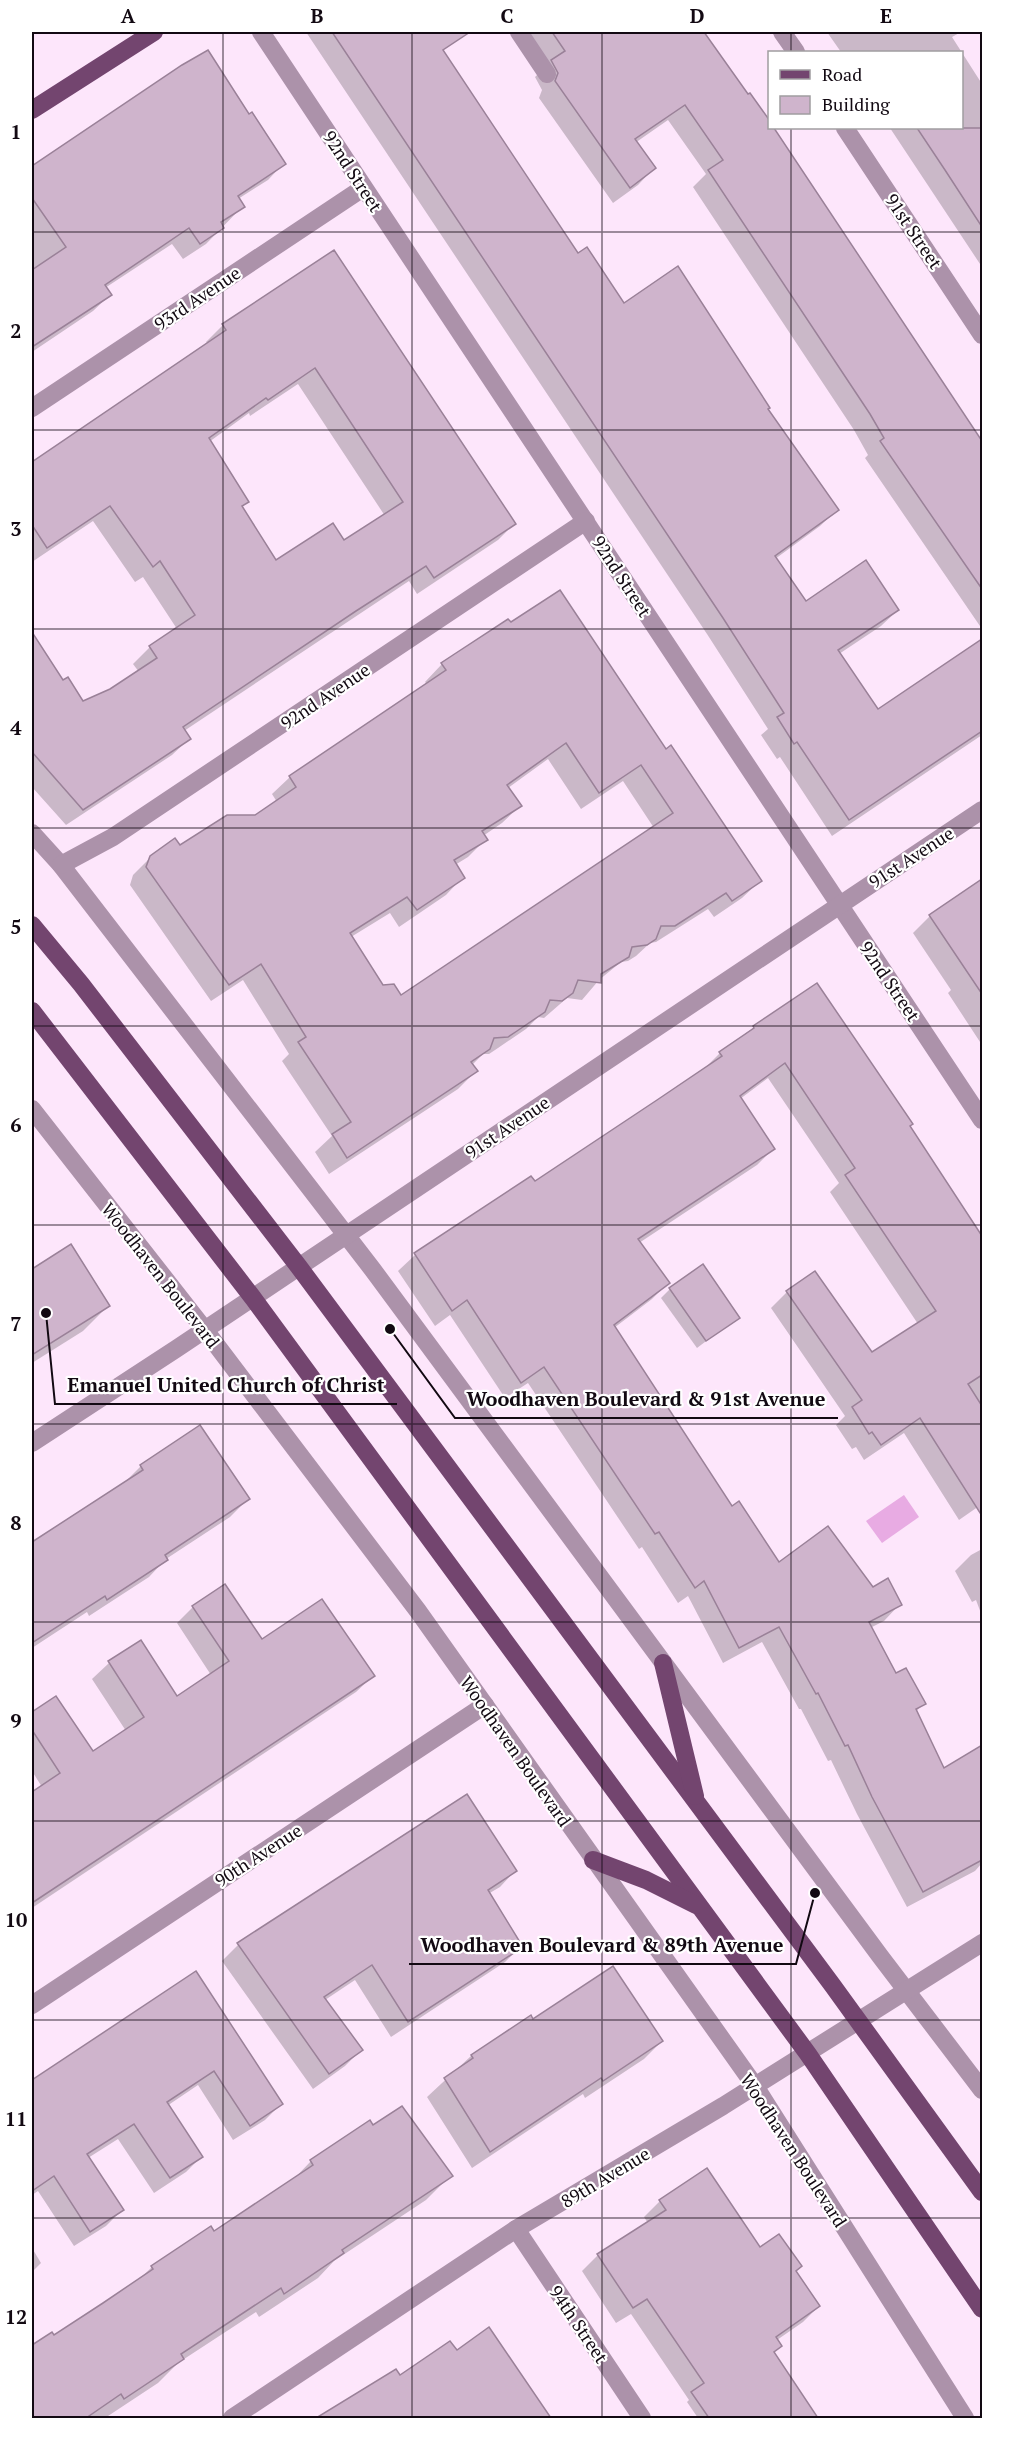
<svg xmlns="http://www.w3.org/2000/svg" width="1014" height="2450" font-family="'PT Serif',serif">
<style>
.water{fill:#e8abe3}
.shadow{fill:#0003;fill-rule:evenodd}
.building{fill:#cfb4cc;stroke:#9a8198;stroke-width:1.5;fill-rule:evenodd}
.lines{fill:none;stroke-linecap:round;stroke-linejoin:round}
.lane{stroke:#ac92aa;stroke-width:18}
.street{stroke:#ac92aa;stroke-width:18}
.primary{stroke:#73456f;stroke-width:18}
.grid{fill:none;stroke:#120912;stroke-width:1.5;stroke-opacity:0.55}
.labels{text-anchor:middle;dominant-baseline:central;stroke-width:4.5;stroke-linejoin:round;paint-order:stroke}
.street-label{font-size:18px;fill:#120912;stroke:#fff}
.leader{fill:none;stroke:#120912;stroke-width:2}
.callout-dot{fill:#120912;stroke:#fff;stroke-width:2}
.callout-label{font-size:20px;text-anchor:middle;font-weight:bold;fill:#120912;stroke:#fff;stroke-width:4.5;stroke-linejoin:round;paint-order:stroke}
.neatline{fill:none;stroke:#120912;stroke-width:2}
.grid-label{font-size:20px;text-anchor:middle;font-weight:bold;fill:#120912}
</style>
<rect width="100%" height="100%" fill="#fde6fb"/>
<path class="water" d="M904 1495 919 1517 882 1543 866 1521Z"/>
<g class="shadow">
<path d="M306 32H432L443 48 441 50 578 255 623 305 766 409 837 510 820 526 775 559 805 603 898 610 881 626 839 654 877 711 982 641V735L832 836 780 757 777 759 761 735 768 729 707 634Z"/>
<path d="M525 32H702L770 128H772L982 443V629L865 458 868 455 854 430 693 187 706 174 668 120 635 143 654 168 638 185 613 203 539 98 542 90 535 77 547 65Z"/>
<path d="M827 32H961L952 37 982 84V267L890 128H962V52H841Z"/>
<path d="M111 113 249 116 284 163 268 180 238 199 243 206 206 244 183 259 172 244 105 288 110 295 93 311 32 352V168Z"/>
<path d="M334 252 514 524 498 540 417 594 409 581 184 731 189 739 172 755 66 825 32 787V640L63 682 82 703 111 690 139 672 133 664 150 647 177 629 143 577 135 582 93 521 32 562V464L208 344 206 342 223 325ZM298 384 385 516 344 542 276 562 241 507 247 502 209 442 249 413 250 416Z"/>
<path d="M442 664 665 751 760 881 742 898 714 917 708 909 656 942 650 943 636 956 628 961 621 962 599 980 582 1000 567 998 544 1018 538 1017 526 1029 498 1048 489 1054H483L472 1065 476 1071 458 1089 329 1174 315 1152 332 1136 282 1061 289 1054 243 980 211 1001 130 885 133 875 151 857 256 817 277 802 272 794 290 777 427 684 425 682ZM548 759 581 809 623 781 654 828 401 997 382 986 351 937 390 913 399 927 446 895 463 877 455 865 468 857 486 839 483 836 502 823 520 806 508 788Z"/>
<path d="M982 881V1045L948 993 951 990 913 933 930 916Z"/>
<path d="M754 1027 909 1126 982 1239V1504L959 1520 904 1433 864 1460 856 1447 852 1449 836 1425 845 1416 771 1308 787 1292 872 1354 918 1324 830 1192 839 1183 768 1078 740 1099 773 1149 757 1165 639 1243 668 1283 652 1299 614 1328 732 1508 778 1565 872 1589 900 1604 884 1621 870 1628 896 1675 924 1704 915 1712 944 1770 982 1747V1863L975 1871 907 1907 857 1814 831 1760 828 1761 801 1709H799L762 1642 723 1663 688 1596 678 1603 642 1547 639 1549 528 1383 505 1398 450 1315 435 1326 398 1271 415 1255 531 1178 534 1183 704 1069 720 1053Z"/>
<path d="M70 1246 108 1306 83 1331 32 1363V1270Z"/>
<path d="M670 1289 738 1317 697 1348 661 1298Z"/>
<path d="M141 1466 248 1499 230 1517 166 1559 149 1577 89 1616 87 1612 32 1648V1540L33 1543 123 1484Z"/>
<path d="M982 1549V1616L976 1600 972 1602 955 1571 971 1555Z"/>
<path d="M193 1607 261 1641 373 1676 356 1692 32 1908V1794L42 1787 32 1771V1714L56 1698 92 1753 126 1731 92 1679 109 1663 140 1642 177 1698 211 1675 177 1623Z"/>
<path d="M466 1796 515 1871 500 1887 488 1894 521 1946 505 1962 391 2037 355 1980 325 2000 361 2050 345 2066 313 2089 222 1961 238 1945Z"/>
<path d="M196 1974 281 2104 265 2120 233 2140 198 2085 167 2106 201 2157 186 2172 154 2193 118 2139 88 2158 122 2210 106 2226 74 2246 38 2191 32 2195V2082Z"/>
<path d="M530 2017 533 2021 662 2041 644 2059 585 2098 583 2094 472 2168 427 2097 471 2056Z"/>
<path d="M373 2127 451 2175 426 2200 334 2261 318 2278 259 2317 256 2312 178 2363 158 2383 105 2418H32V2347L51 2334 54 2337 135 2283 152 2267 214 2233 291 2182 311 2161Z"/>
<path d="M660 2201 760 2249 795 2271 819 2306 803 2322 777 2340 780 2346 773 2353 817 2418H698L687 2402 689 2400 631 2314 616 2323 582 2271 598 2255 648 2223 644 2217Z"/>
<path d="M32 2248 41 2263 32 2272Z"/>
<path d="M488 2329 549 2418H325L335 2409 456 2352Z"/>
</g>
<g class="building">
<path d="M332 32H470L443 50 578 253 587 247 624 303 678 266 770 408 768 409 839 510 775 556 806 601 866 560 899 610 838 650 878 709 982 639V731L849 820 797 742 794 744 777 717 784 713 723 618Z"/>
<path d="M552 32H704L748 94 750 93 770 121V128H774L982 441V589L880 441 884 438 870 414 708 170 723 160 685 105 635 139 656 168 630 188 555 81 558 73 551 60 565 51Z"/>
<path d="M208 50 249 114 252 112 286 164 238 196 245 207 221 222 224 228 200 244 189 228 105 285 112 295 32 347V270L66 247 32 198V166L182 65Z"/>
<path d="M917 128H982V227L945 170Z"/>
<path d="M334 250 516 524 434 578 426 566 356 611 183 727 191 739 83 810 32 752V632L63 680 68 677 83 701 110 689 157 658 149 646 195 615 160 561 153 567 110 506 47 548 32 525V462L226 330 222 324ZM315 368 403 502 344 540 333 523 276 560 242 506 249 502 209 438 266 398 268 400Z"/>
<path d="M560 590 666 749 671 745 762 881 732 901 726 893 675 926H661L656 939 647 945 632 947 629 957 601 974V983L578 980 573 993 562 1001 550 1000 545 1012 517 1031 508 1037 494 1038 490 1049 471 1062 478 1071 347 1158 332 1134 351 1122 298 1042 306 1037 261 964 229 985 146 867 150 856 175 838 180 845 227 815H255L296 787 289 776 446 670 441 663 453 655 508 619 511 622ZM566 743 599 793 641 765 673 813 401 995 394 984 383 985 350 933 407 897 417 910 465 878 454 860 488 840 482 831 522 806 507 785Z"/>
<path d="M982 879V994L929 915Z"/>
<path d="M817 983 913 1124 910 1126 982 1236V1375L968 1384 982 1406V1516L920 1418 881 1445 872 1432 869 1434 852 1407 862 1400 786 1291 815 1271 872 1352 936 1311 845 1175 855 1168 785 1063 740 1096 775 1149 638 1239 670 1283 614 1325 732 1506 739 1501 779 1562 828 1526 873 1587 888 1578 902 1605 869 1622 896 1673 906 1668 926 1704 916 1709 944 1768 982 1745V1860L923 1892 872 1797 848 1745 845 1746 818 1693 816 1694 779 1627 739 1648 704 1581 695 1588 659 1532 655 1534 544 1367 521 1383 467 1300 452 1311 414 1253 531 1176 535 1181 657 1100 722 1056 719 1052 754 1028 753 1026Z"/>
<path d="M71 1244 110 1306 32 1355V1269Z"/>
<path d="M703 1264 740 1318 706 1341 669 1288Z"/>
<path d="M200 1425 250 1499 165 1555 168 1560 107 1600 105 1596 32 1643V1542L143 1470 140 1465Z"/>
<path d="M225 1584 262 1639 322 1599 375 1676 32 1903V1792L60 1773 32 1730V1712L56 1696 93 1751 144 1717 108 1661 141 1640 177 1696 229 1661 192 1606Z"/>
<path d="M467 1794 517 1871 488 1890 523 1947 408 2022 372 1965 324 1997 363 2050 329 2074 237 1943Z"/>
<path d="M613 1966 663 2041 603 2081 601 2078 490 2152 444 2078 473 2058 471 2055 531 2015 533 2019Z"/>
<path d="M196 1971 283 2104 250 2126 214 2071 167 2102 203 2157 170 2178 134 2124 87 2154 124 2210 90 2232 54 2176 32 2191V2080Z"/>
<path d="M402 2106 453 2176 342 2250 344 2253 284 2294 281 2288 181 2354 184 2359 124 2399 121 2394 86 2418H32V2345L52 2332 54 2335 103 2303 153 2269 151 2266 211 2226 214 2231 313 2165 310 2160 370 2120 373 2125Z"/>
<path d="M707 2168 760 2247 779 2234 802 2266 796 2271 820 2306 776 2337 782 2346 774 2352 818 2418H709L691 2392 704 2383 647 2299 633 2308 597 2254 666 2210 659 2200Z"/>
<path d="M489 2327 551 2418H316L396 2369 400 2375 450 2341 457 2350Z"/>
</g>
<g class="lines">
<path class="lane" d="M519 32 547 74"/>
<g class="street">
<path d="M261 32 982 1120"/>
<path d="M782 32 796 52"/>
<path d="M845 128 982 335"/>
<path d="M32 408 363 188"/>
<path d="M32 833 61 865 373 1270 880 1956 982 2090"/>
<path d="M61 865 113 837 586 521"/>
<path d="M32 1109 205 1330 418 1611 755 2086 965 2418"/>
<path d="M32 1443 176 1349 982 810"/>
<path d="M32 2005 485 1705"/>
<path d="M516 2229 642 2418"/>
<path d="M232 2418 516 2229 723 2106 982 1943"/>
</g>
<g class="primary">
<path d="M32 110 154 32"/>
<path d="M32 925 81 984 299 1267 833 1986 982 2192"/>
<path d="M32 1011 253 1298 808 2054 982 2309"/>
<path d="M663 1663 695 1796"/>
<path d="M593 1860 646 1880 696 1905"/>
</g>
</g>
<path class="grid" d="M223 32V2418M412 32V2418M602 32V2418M791 32V52M791 128V2418M32 232H982M32 430H982M32 629H982M32 828H982M32 1026H982M32 1225H982M32 1424H982M32 1622H982M32 1821H982M32 2020H982M32 2218H982"/>
<g class="labels">
<g class="street-label">
<text transform="translate(353 171) rotate(57)">92nd Street</text>
<text transform="translate(914 231) rotate(56)">91st Street</text>
<text transform="translate(197 298) rotate(-34)">93rd Avenue</text>
<text transform="translate(622 576) rotate(57)">92nd Street</text>
<text transform="translate(325 696) rotate(-34)">92nd Avenue</text>
<text transform="translate(911 857) rotate(-33)">91st Avenue</text>
<text transform="translate(890 981) rotate(56)">92nd Street</text>
<text transform="translate(507 1127) rotate(-34)">91st Avenue</text>
<text transform="translate(161 1275) rotate(52)">Woodhaven Boulevard</text>
<text transform="translate(516 1751) rotate(55)">Woodhaven Boulevard</text>
<text transform="translate(258 1855) rotate(-33)">90th Avenue</text>
<text transform="translate(794 2150) rotate(57)">Woodhaven Boulevard</text>
<text transform="translate(605 2177) rotate(-31)">89th Avenue</text>
<text transform="translate(579 2324) rotate(56)">94th Street</text>
</g>
</g>
<path class="leader" d="M46 1313L55 1404H397M390 1329L455 1418H838M815 1893L796 1964H409"/>
<g class="callout-dot">
<circle cx="46" cy="1313" r="6"/>
<circle cx="390" cy="1329" r="6"/>
<circle cx="815" cy="1893" r="6"/>
</g>
<g class="callout-label">
<text x="226" y="1392">Emanuel United Church of Christ</text>
<text x="646" y="1406">Woodhaven Boulevard &amp; 91st Avenue</text>
<text x="602" y="1952">Woodhaven Boulevard &amp; 89th Avenue</text>
</g>
<rect width="1014" height="2450" fill="none" stroke="#ffffff" stroke-width="66"/>
<rect x="768" y="51" width="195" height="78" fill="#ffffff" stroke="#a09da0" stroke-width="1.5"/>
<rect x="780" y="70" width="30" height="9" fill="#73456f" stroke="#a09da0" stroke-width="1.5"/>
<text x="822" y="81" font-size="18" fill="#120912">Road</text>
<rect x="780" y="96" width="30" height="18" fill="#cfb4cc" stroke="#a09da0" stroke-width="1.5"/>
<text x="822" y="111" font-size="18" fill="#120912">Building</text>
<rect x="33" y="33" width="948" height="2384" class="neatline"/>
<g class="grid-label">
<text x="128" y="23">A</text>
<text x="317" y="23">B</text>
<text x="507" y="23">C</text>
<text x="697" y="23">D</text>
<text x="886" y="23">E</text>
<text x="16" y="139">1</text>
<text x="16" y="338">2</text>
<text x="16" y="536">3</text>
<text x="16" y="735">4</text>
<text x="16" y="934">5</text>
<text x="16" y="1132">6</text>
<text x="16" y="1331">7</text>
<text x="16" y="1530">8</text>
<text x="16" y="1728">9</text>
<text x="16" y="1927">10</text>
<text x="16" y="2126">11</text>
<text x="16" y="2324">12</text>
</g>
</svg>
